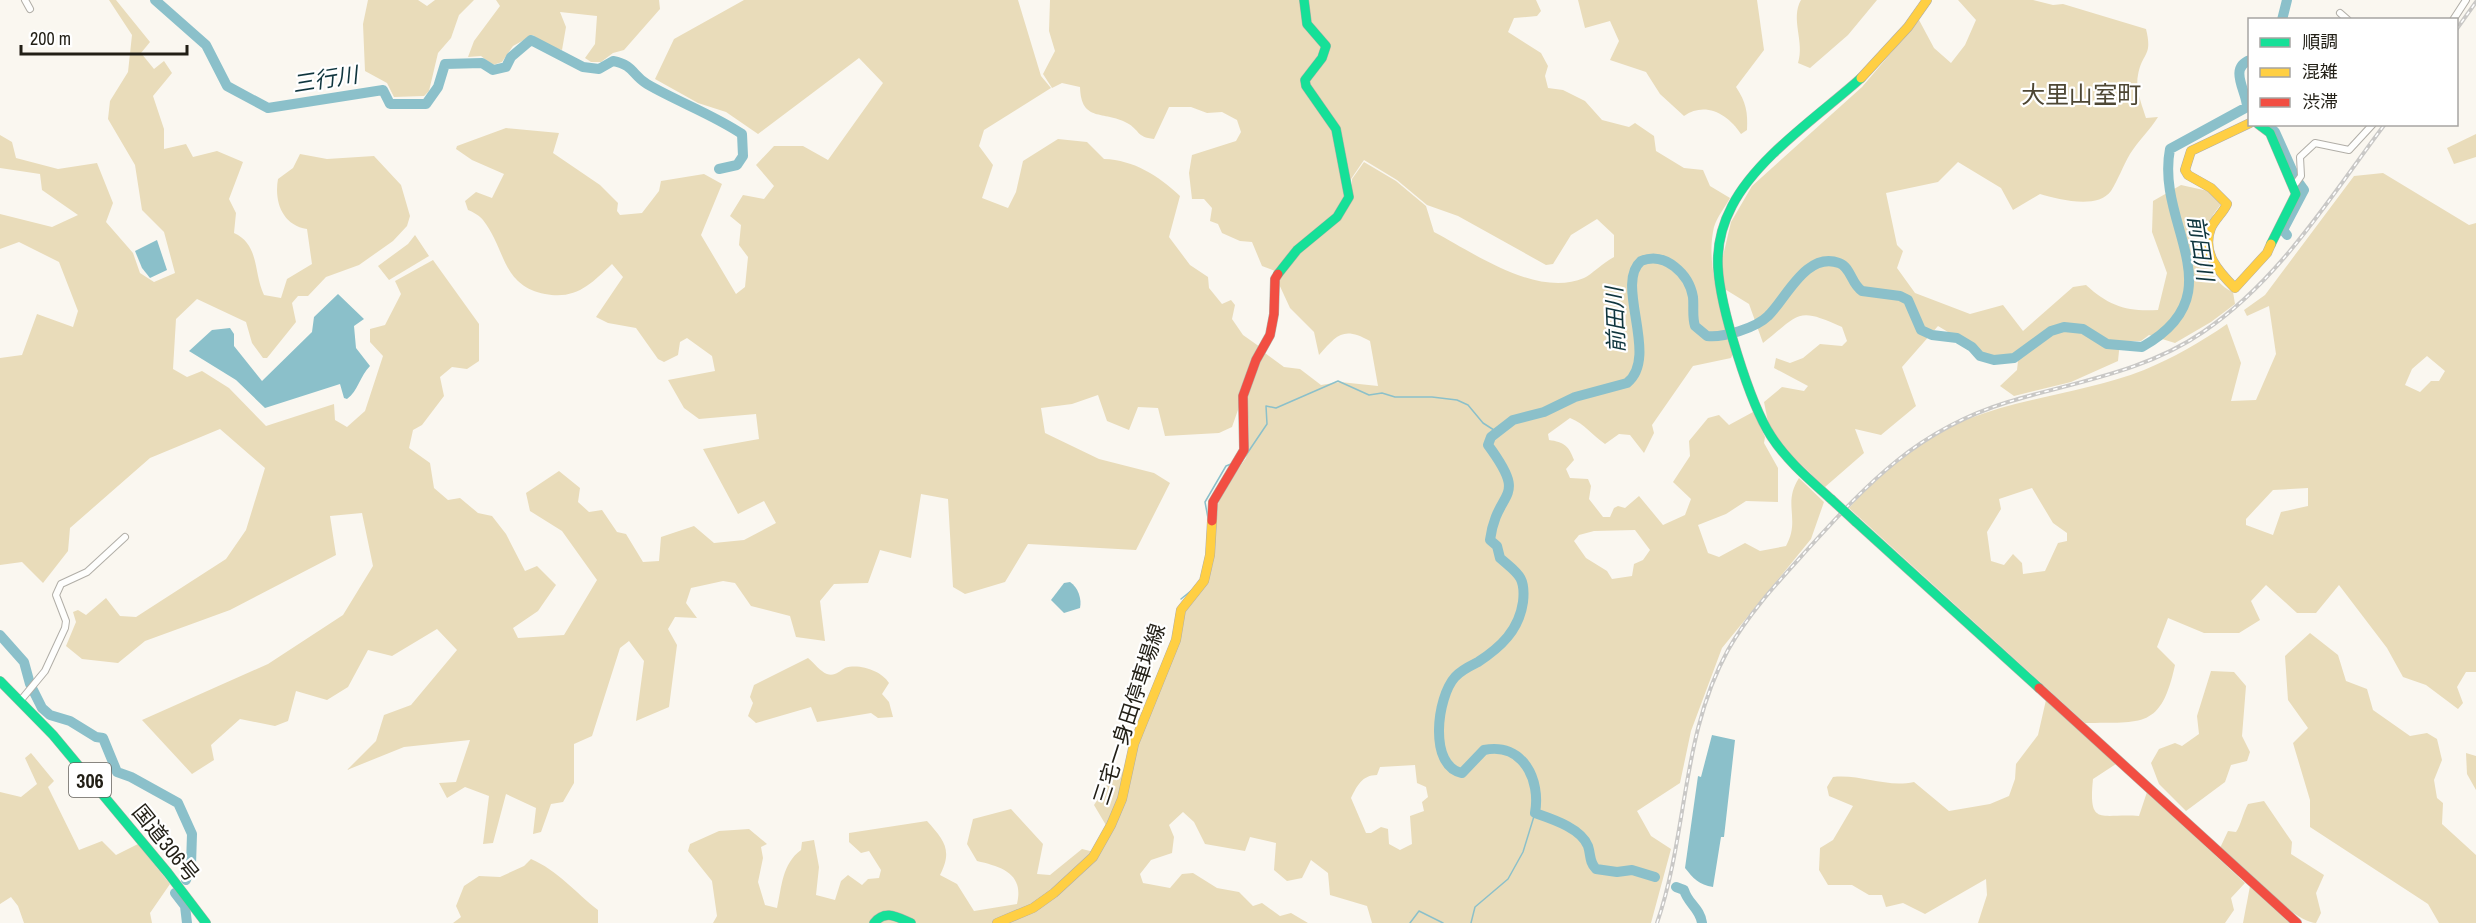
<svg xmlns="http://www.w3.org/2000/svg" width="2476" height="923" font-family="'Archivo Narrow','Noto Sans JP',sans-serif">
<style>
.green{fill:#e9dcba;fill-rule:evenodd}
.water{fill:#8bc0ca}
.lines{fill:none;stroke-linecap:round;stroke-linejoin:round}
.stream{stroke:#8bc0ca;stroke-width:1.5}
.river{stroke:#8bc0ca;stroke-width:10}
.street-casing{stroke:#b1aea7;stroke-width:8}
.fast-casing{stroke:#b1aea7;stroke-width:10}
.slow-casing{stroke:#b1aea7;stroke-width:10}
.jam-casing{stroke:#b1aea7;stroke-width:10}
.street{stroke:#fefefd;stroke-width:6}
.fast{stroke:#16e098;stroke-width:9}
.slow{stroke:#ffcf43;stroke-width:9}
.jam{stroke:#f24e42;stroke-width:9}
.rail-casing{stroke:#c9c8c6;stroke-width:4}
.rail{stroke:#fff;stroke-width:1.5;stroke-dasharray:4.5;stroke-linecap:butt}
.fast-bridge-casing{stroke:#b1aea7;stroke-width:10;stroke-linecap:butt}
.fast-bridge{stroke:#16e098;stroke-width:9}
.labels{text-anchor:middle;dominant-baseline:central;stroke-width:4.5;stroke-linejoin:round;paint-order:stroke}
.shield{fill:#fff;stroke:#64625c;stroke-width:1.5}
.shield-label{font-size:20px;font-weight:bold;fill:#221f16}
.street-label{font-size:21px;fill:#221f16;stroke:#fff}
.water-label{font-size:22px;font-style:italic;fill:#0f353d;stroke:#fff}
.quarter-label{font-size:24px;fill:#4e4734;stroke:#fff}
</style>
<rect width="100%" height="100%" fill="#faf7f0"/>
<g class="green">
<path d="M109 0H116L150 42 141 53 154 69 164 61 172 73 153 96 164 129V149L186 144 193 157 217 151 243 162 229 199 236 213 234 233C260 245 253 272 264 295L281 298 287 279 312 264 307 229C282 225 274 201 278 179L293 168 300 154 327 159 374 156 401 185 410 216 407 226 393 241 359 265 326 277 308 296H298L292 303 296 322 267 358H263L252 343 246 322 197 299 176 319 173 369 187 377 202 371 229 388 266 426 334 404 335 420 347 427 365 411 383 356 370 342V329L385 325 401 294 395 281 433 260 479 324V361L467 369 452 367 440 377 444 396 422 425 413 430 409 448 430 463 434 488 448 500 460 498 478 513 492 516 506 534 525 571 537 566 556 585 538 611 513 628 518 638 564 635 597 580 562 531 530 511 526 493 559 471 580 488 578 502 589 512 602 510 617 532 626 534 643 562 659 561 661 537 694 526 714 543 744 540 776 523 764 501 738 514 703 449 759 439 756 414 699 419 684 408 668 380 715 371 712 356 687 338 680 342 678 355 664 362 658 359 636 328 608 323 596 317 623 277 612 264C591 284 576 300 545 294 501 285 506 249 483 220 480 216 473 212 468 210L465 201 476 192 492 198 504 174 472 160 456 149 457 146 506 128 559 133 553 153 600 185 618 203 617 211 620 215 642 213 659 191 661 181 704 174 722 184 701 235 736 294 745 287 748 257 739 245 741 225 730 216 743 195 764 199 774 186 756 165 774 146H803L828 160 883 83 859 58 758 134 726 112 698 103 655 79 674 39 744 0H1018L1041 76 1051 88 984 130 979 146 993 165 982 198 1008 208 1016 192 1023 161 1058 139 1087 142 1104 159C1134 160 1159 176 1180 196L1169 237 1190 265 1208 277 1209 288 1222 304 1231 300 1235 305 1232 319 1243 335 1260 347 1232 427 1219 433 1165 436 1158 408 1138 407 1129 430 1107 421 1098 395 1072 404 1041 408 1045 433 1099 459 1154 473 1170 483 1136 550 1028 544 1005 582 965 594 953 587 948 499 921 494 911 558 880 550 868 583 834 584 820 601 825 641 796 637 790 616 751 606 735 583 723 581 691 588 686 603 697 618 675 617 668 629 677 645 669 707 636 721 644 661 629 641 620 648 592 736 574 744V783L563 802 551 804 541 832 533 834 536 808 506 794 493 843 483 844 489 796 465 787 447 798 439 783 456 782 470 740 404 747 347 770 376 741 384 715 411 705 457 650 437 629 392 656 368 650 348 687 327 700 296 691 288 721 275 726 240 719 211 745 214 760 192 774 142 720 268 664 343 615 373 566 362 513 330 516 336 555 230 610 145 641 118 663 82 659 66 646 76 622 73 612 78 610 86 615 106 598 120 616 136 617 226 559 246 530 265 468 220 429 150 458 70 528 68 551 43 583 22 562 0 565V358L22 355 37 314 73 327 78 311 59 262 19 242 0 249V214L52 227 78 215 42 190 40 174 0 168V135L12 142 16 158 58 169 97 163 113 203 106 222 133 253 140 273 154 282 175 273 164 232 142 210 135 165 108 119 110 101 128 72 132 35Z"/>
<path d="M368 0H418L427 6 435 0H474L459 15 451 38 438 53 429 91 424 96 394 97 387 83 365 71 363 24Z"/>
<path d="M496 0H659L660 9 624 50 613 53 601 62H591L585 58 595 44 597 16 560 12 566 27 562 50 546 45 533 35 513 46 502 62 493 65 481 56 468 57 474 41 500 6Z"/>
<path d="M1050 0H1536L1541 11 1537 16 1514 18 1508 32 1541 53 1548 66 1545 76 1548 88 1563 90 1585 101 1602 120 1629 127 1635 123 1654 136 1656 151 1684 168 1703 170 1710 186 1730 198C1725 207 1717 217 1714 227 1705 264 1722 314 1735 349L1731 358 1693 366 1652 425 1654 433 1644 453 1630 435 1619 434 1605 444C1592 435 1585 424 1570 418L1548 434 1549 440C1564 442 1569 446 1574 460L1566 469 1570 478 1588 479 1591 486 1589 499 1603 517H1610L1614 508 1618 506 1625 508 1639 496 1663 525 1685 515 1691 499 1673 482 1690 456 1689 441 1708 418 1719 415 1729 425 1753 412 1765 437 1764 443 1778 468V502L1746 501 1726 514 1698 525 1708 553 1719 557 1745 543 1760 551 1786 546C1801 519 1782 504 1799 478L1824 502 1811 539 1722 648 1691 731 1680 783 1637 811 1651 836 1671 849 1651 923H1372L1367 906 1330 895 1328 873 1311 860 1302 878 1287 881 1274 870 1276 843 1250 837 1245 851 1205 844 1194 822 1183 812 1169 825 1174 837 1172 853 1151 860 1140 874 1143 883 1170 888 1182 874 1193 873 1217 888 1239 892 1253 906 1262 903 1280 916 1291 913 1308 923H713L717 916 712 881 688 851 690 844 719 831 749 829 767 844 761 847 763 858 758 882 765 905 777 908C782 886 782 864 801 850L802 842 814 840 819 867 816 895 835 900 841 881 848 875 862 885 868 879 879 878 881 870 869 851 861 853 849 842V833L927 821C944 840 953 850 940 875L957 884 974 911 1017 904C1024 874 1003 867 977 861L967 844 973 819 1011 809 1043 844 1037 874 1050 875 1082 849 1098 853 1110 832 1094 805 1116 771 1130 770 1135 749 1183 615 1205 586 1213 564 1217 507 1222 491 1246 458 1249 441 1247 392 1254 368 1265 353 1284 367 1300 369 1321 385 1340 382 1378 386 1370 341C1343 326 1337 335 1319 355L1314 332 1290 308 1278 282 1292 260 1351 200 1352 179 1364 162 1396 181 1426 206 1434 232C1474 253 1537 298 1584 278 1591 275 1604 262 1614 257V235L1597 219 1571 235 1553 264 1546 265 1458 216 1427 205 1397 180 1364 160 1351 179 1339 211 1275 271 1262 266 1252 242 1240 241 1222 233 1218 224 1210 221 1212 208 1204 199H1192L1189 173 1192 155 1236 141 1241 132 1237 120 1222 112 1207 113 1191 107H1169L1154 139C1136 137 1140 130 1127 123 1104 110 1081 123 1080 87L1062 83 1052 88 1043 74 1055 51 1049 31ZM1635 530 1650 550 1643 560 1634 564 1632 576 1612 579 1607 571 1586 558 1574 541 1579 535 1594 531ZM1415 765 1417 783 1426 787 1428 797 1422 802 1424 811 1410 816 1412 844 1400 850 1389 844 1388 829 1381 827 1371 833H1366L1351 798C1357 786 1362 775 1377 775L1380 767Z"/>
<path d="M1578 0H1757L1764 50 1736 87C1746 102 1748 112 1747 130L1741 134C1728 114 1705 101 1684 116L1660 94 1646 72 1610 60 1619 41 1610 21 1585 28Z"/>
<path d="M1801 0H1877L1848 35 1810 68 1798 63C1805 42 1790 19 1801 0Z"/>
<path d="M1958 0H2033L2053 5 2063 4 2146 29C2153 57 2142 52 2138 75 2135 89 2142 105 2146 118L2158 117C2150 130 2138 141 2130 154 2123 166 2118 180 2111 191 2097 210 2058 199 2040 194L2013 210 2001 188 1958 162 1938 182 1886 193 1897 245 1903 251 1897 268 1915 293 1970 314 2003 305 2023 331 2073 287 2086 285C2109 306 2127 312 2158 310L2167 273 2152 232 2153 201 2181 185 2208 191 2221 204 2213 215 2201 247C2208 265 2214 284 2233 292L2235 304 2211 322 2175 343 2149 335 2141 341H2120L2118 361 2071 382 2014 396 2000 386 2017 370 2018 361 1983 353 1938 326 1902 367 1916 406 1881 435 1855 429 1864 453 1825 487 1788 452 1769 427 1764 402 1782 387 1804 391 1808 386 1774 368 1776 358 1790 363 1803 358 1820 344 1842 346 1847 341 1842 327C1796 306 1800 314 1763 343L1749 304 1723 288V256L1731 222 1752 186 1862 87 1919 20 1934 48 1951 63 1965 45 1976 20Z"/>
<path d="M2476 134V157L2454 164 2447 148Z"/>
<path d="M2383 173 2469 225 2476 223V672H2466L2457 687 2463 703 2458 709 2426 685 2403 677 2387 648 2339 585 2316 613H2297L2266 585 2251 601 2260 620 2239 633H2204L2168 618 2157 647 2175 665C2161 729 2143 722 2085 723L1849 508C1882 472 1922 437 1968 419 2024 397 2088 392 2144 370 2173 358 2201 342 2227 324L2241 363 2231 401 2256 400 2276 354 2269 306 2247 316 2244 310 2265 295 2354 176ZM2427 356 2445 371 2439 381H2431L2420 392 2405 385 2412 369ZM2032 488 2053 523 2067 533V541L2058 543 2045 571 2023 574 2022 563 2013 554 2004 565 1991 561 1987 532 2001 509 1999 499ZM2308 488V506L2281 512 2273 535 2246 525V519L2273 490Z"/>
<path d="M415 235 429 256 389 280 378 266 408 244Z"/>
<path d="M2310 633 2338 655 2346 681 2367 689 2373 710 2410 736 2427 733 2437 739 2442 760 2434 780 2437 798 2443 803 2442 824 2476 855V923H2439L2428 904 2310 827V800L2293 743 2308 728 2288 700 2285 656Z"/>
<path d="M808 658C814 663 821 672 827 674 834 677 840 671 845 668 859 663 882 671 889 683L882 694 889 702 893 717 878 718 871 713 817 722 811 707 756 723 748 716 753 703 750 697 754 685Z"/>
<path d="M2211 671 2234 672 2246 686 2242 736 2250 752 2247 761 2231 765 2225 782 2186 811 2159 784 2151 763 2159 749 2175 743 2182 746 2199 734 2197 716Z"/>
<path d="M2046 700 2116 764 2093 779C2088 828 2101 813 2139 816L2147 792 2245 883 2231 898 2234 910 2225 923H1978L1987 895 1986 879 1925 914 1903 903 1886 907 1882 895H1869L1852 885H1828L1819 870 1820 848 1833 840 1853 806 1829 796 1827 787 1833 777C1861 774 1886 788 1914 782L1949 811 1990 804 2009 796 2015 779 2016 764 2038 735Z"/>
<path d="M31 753 54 781 48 787 79 850 102 841 116 855 138 844 170 884 150 913 152 923H24L18 906 11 897 0 904V792L21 797 37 784 25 758Z"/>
<path d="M2466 753 2476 756V790L2467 774Z"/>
<path d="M2264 801 2292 842 2291 854 2324 875 2316 893 2321 913 2316 923C2295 923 2238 865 2220 848L2228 831 2236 832C2241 825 2243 813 2248 804Z"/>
<path d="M531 859C557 870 576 893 598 910V923H453L461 917 456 906 464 886 479 876 500 877 524 866Z"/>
<path d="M2250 886 2290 923H2243Z"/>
</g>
<g class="water">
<path d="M157 240 167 270 150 278 142 268 135 251Z"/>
<path d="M338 294 364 319 354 326 356 348 370 366C360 376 358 391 347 399L344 398 340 384 265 408 236 380 189 351 212 330 230 328 234 334V346L262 381 312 332 314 317Z"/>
<path d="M1070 582C1078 587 1082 599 1080 608L1064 613 1051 600 1064 583Z"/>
<path d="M1712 735 1735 740 1724 837H1721L1713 887C1699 885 1693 878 1685 868L1698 776 1701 777Z"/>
</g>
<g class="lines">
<g class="stream">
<path d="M1240 464 1267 424 1266 406 1276 408 1338 381 1369 395 1382 393 1395 397H1432L1457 400 1468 405 1483 423 1497 432"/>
<path d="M1208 518 1205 502 1226 466 1231 464"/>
<path d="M1181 599 1192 590"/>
<path d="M1410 923 1419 911 1443 923"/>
<path d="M1471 923 1475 907 1508 879 1523 852 1535 813"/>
</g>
<g class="river">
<path d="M155 0 206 45 227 86 268 108 383 90 390 104H426L438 87 445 64 482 63 493 70 506 67 511 57 531 40 583 67 599 69 613 61C634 65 632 75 647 84 678 102 712 114 742 134L743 156 737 165 719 169"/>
<path d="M2282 20 2287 0"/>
<path d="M2267 124 2275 132 2296 179 2304 190 2283 230 2287 235"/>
<path d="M0 635 24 662 30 684"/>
<path d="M33 690 42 708 50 715 70 721 96 737 103 738 117 772 131 777 178 803 192 834 191 865 186 880"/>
<path d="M1655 877 1632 870 1617 872 1596 869C1589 862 1591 855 1588 846 1581 828 1552 819 1535 813 1541 780 1523 742 1484 750L1462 773C1428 766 1437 697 1455 677 1461 670 1470 666 1478 662 1501 647 1519 630 1523 602 1526 576 1517 573 1500 558L1497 546 1490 540C1497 487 1530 502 1488 445L1491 437 1513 420 1544 412 1575 397 1627 383C1660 357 1614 284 1641 261 1665 251 1689 274 1693 297 1694 307 1692 317 1695 326L1707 336C1723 338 1756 328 1768 316 1786 299 1806 251 1839 263 1851 267 1851 284 1862 291L1900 296 1908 300 1921 330 1932 335 1957 338 1972 347 1980 356 1994 360 2014 358 2051 331 2064 327 2083 329 2107 344 2142 347C2238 293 2155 226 2170 149L2247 107C2247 92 2228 68 2250 60"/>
<path d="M1676 887 1684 890C1688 904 1700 908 1702 923"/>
<path d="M175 893 185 906 187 923"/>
</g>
<defs>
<g id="street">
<path d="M25 0 30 9"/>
<path d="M2340 13 2348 20"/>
<path d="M2453 20 2466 0"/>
<path d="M2296 183 2301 176 2300 157 2315 143 2349 150 2373 124"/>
<path d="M21 700 45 671 65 628 66 621 56 595 61 584 87 572 125 537"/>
</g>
<g id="fast">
<path d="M2258 124 2270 133 2296 194 2271 244"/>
<path d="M1278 274 1297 250 1337 217 1349 197 1336 129 1306 86 1305 80 1322 58 1326 46 1307 24 1304 0"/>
<path d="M1831 499C1810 480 1787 461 1771 436 1750 404 1720 307 1718 267 1717 246 1722 225 1732 206 1757 157 1820 115 1861 78"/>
<path d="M1856 522 2039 688"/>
<path d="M0 681 53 735 168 873 206 923"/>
<path d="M874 923C885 909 897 917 911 923"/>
</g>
<g id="slow">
<path d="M1861 78 1908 27 1927 0"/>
<path d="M2250 123 2191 151 2185 170 2188 175 2211 188 2227 204C2223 213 2215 219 2211 228 2201 253 2219 272 2235 288L2267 253 2271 244"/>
<path d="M997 923 1033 908 1054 893 1093 857 1111 825 1122 799 1134 744 1176 640 1181 610 1204 581 1210 555 1212 521"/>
</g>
<g id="jam">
<path d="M1212 521 1213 502 1244 450 1243 396 1256 360 1270 335 1274 314 1275 279 1278 274"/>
<path d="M2039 688 2297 923"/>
</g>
</defs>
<use href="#street" class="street-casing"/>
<use href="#fast" class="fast-casing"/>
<use href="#slow" class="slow-casing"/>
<use href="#jam" class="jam-casing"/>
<use href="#street" class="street"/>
<use href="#fast" class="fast"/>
<use href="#slow" class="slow"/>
<use href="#jam" class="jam"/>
<defs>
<g id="rail">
<path d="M2456 30 2476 2"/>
<path d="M1657 923C1688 833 1681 735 1728 650 1749 613 1778 582 1807 550 1869 482 1917 430 2008 402 2074 382 2145 372 2203 332 2280 280 2330 197 2385 124"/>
</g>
</defs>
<use href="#rail" class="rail-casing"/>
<use href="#rail" class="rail"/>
<defs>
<path id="fast-bridge" d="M1831 499 1856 522"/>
</defs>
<use href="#fast-bridge" class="fast-bridge-casing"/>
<use href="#fast-bridge" class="fast-bridge"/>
</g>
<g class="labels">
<rect class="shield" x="69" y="763" width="42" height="34" rx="4.5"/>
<g class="shield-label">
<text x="90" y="780">306</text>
</g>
<g class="street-label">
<text transform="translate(1129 714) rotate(-72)">三宅一身田停車場線</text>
<text transform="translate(166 843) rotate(51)">国道306号</text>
</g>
<g class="water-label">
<text transform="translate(325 79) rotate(-9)">三行川</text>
<text transform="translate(2201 248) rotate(81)">前田川</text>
<text transform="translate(1615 320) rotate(-92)">前田川</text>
</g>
<g class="quarter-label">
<text x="2081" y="94">大里山室町</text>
</g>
</g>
<rect x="2248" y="18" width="210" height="108" fill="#ffffff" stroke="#a7a5a2" stroke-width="1.5"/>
<rect x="2260" y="38" width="30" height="9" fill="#16e098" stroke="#a7a5a2" stroke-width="1.5"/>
<text x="2302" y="48" font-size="18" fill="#221f16">順調</text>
<rect x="2260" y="68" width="30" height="9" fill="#ffcf43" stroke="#a7a5a2" stroke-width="1.5"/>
<text x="2302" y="78" font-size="18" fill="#221f16">混雑</text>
<rect x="2260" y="98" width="30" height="9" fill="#f24e42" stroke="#a7a5a2" stroke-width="1.5"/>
<text x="2302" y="108" font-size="18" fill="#221f16">渋滞</text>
<path d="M21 45v9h166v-9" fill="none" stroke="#221f16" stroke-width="3"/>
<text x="30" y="45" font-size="18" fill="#221f16" stroke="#ffffff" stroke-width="4.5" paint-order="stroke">200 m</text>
</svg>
